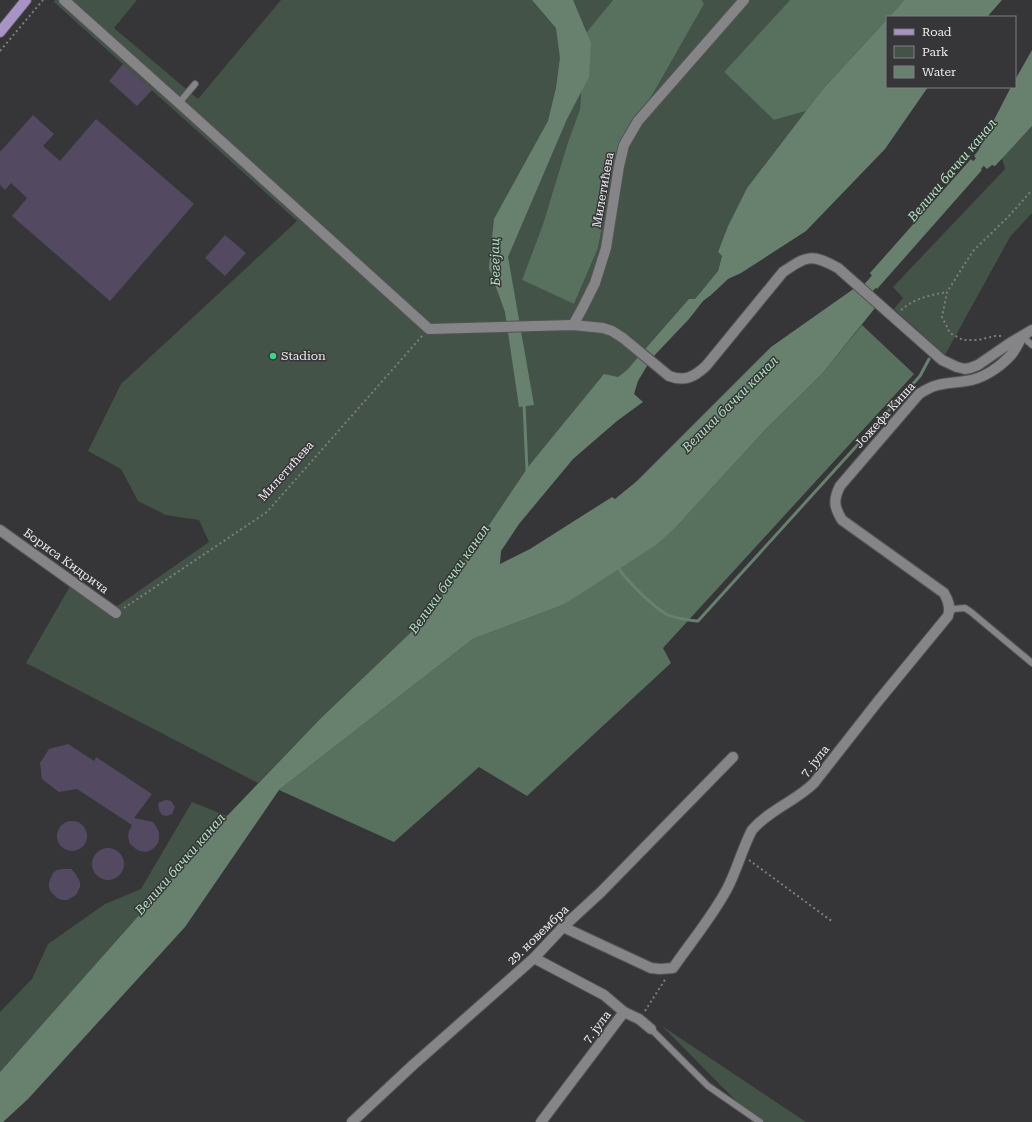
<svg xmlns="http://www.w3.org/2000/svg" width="1032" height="1122" font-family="'Roboto Serif',serif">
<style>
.green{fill:#445348}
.forest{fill:#58715f}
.water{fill:#68816f}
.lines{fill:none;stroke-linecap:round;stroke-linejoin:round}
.stream{stroke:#68816f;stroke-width:3}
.canal{stroke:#68816f;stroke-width:11}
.building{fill:#534a62}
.service-casing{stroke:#545355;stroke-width:8}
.minor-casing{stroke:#545355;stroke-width:12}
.primary-casing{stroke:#545355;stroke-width:12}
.path{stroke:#7e7d80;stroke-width:2;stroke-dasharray:2 3;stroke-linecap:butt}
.service{stroke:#858487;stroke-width:6}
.minor{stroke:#858487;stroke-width:10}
.primary{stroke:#a793c5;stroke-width:10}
.poi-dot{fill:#36d881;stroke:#363538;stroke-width:1.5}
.labels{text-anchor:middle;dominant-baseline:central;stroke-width:3;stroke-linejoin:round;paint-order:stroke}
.street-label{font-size:12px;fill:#eeeef0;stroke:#363538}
.poi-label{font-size:12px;fill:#eeeef0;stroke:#363538;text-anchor:start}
.water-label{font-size:13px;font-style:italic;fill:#b2e4c1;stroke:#363538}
</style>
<rect width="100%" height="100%" fill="#363538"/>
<g class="green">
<path d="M55 0H137L114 28 198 99 281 0H613L585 34 580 109 568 142 543 224 522 280 574 304 598 248 615 157 658 85 704 4 702 0H790L724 72 774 120 806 111 747 188 728 226 718 252 722 256 718 271 695 299 627 370 618 377 528 467 428 616 320 719 258 783 26 663 73 581 113 609 209 542 199 520 166 515 138 501 121 469 88 451 121 384 297 221 54 2Z"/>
<path d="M1032 126V213L1010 237 945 355 894 309 903 298 893 287 1005 169 1002 158Z"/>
<path d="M192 802 227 816 0 1072V1012L32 979 48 944 105 904 141 889Z"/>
<path d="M662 1026 806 1122H751L753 1118Z"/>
</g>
<g class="forest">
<path d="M613 0H702L704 4 658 85 615 157 598 248 574 304 522 280 543 224 568 142 580 109 585 34Z"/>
<path d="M790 0H904L889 17H887V19L822 90 806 111 774 120 724 72Z"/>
<path d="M862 325 914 374 663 648 671 663 527 796 479 767 394 842 279 790 473 639 563 605 678 525 766 429 822 374Z"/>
</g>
<g class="water">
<path d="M532 0H573L591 43 589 77 567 119 508 257 534 405 519 407 505 312 489 268 494 219 548 121 556 88 560 58 556 28Z"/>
<path d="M904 0H1002L987 17H889Z"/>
<path d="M887 19V87H928L885 149 806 231 741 273 728 279 711 295 703 301 689 319 651 359 638 381 634 394 643 402 617 421 573 459 519 524 501 551 500 564 530 549 612 497 615 499 637 481 771 347 852 290 861 282 873 294 875 308 822 374 766 429 678 525 656 545 563 605 473 639 279 790 185 927 28 1099 3 1122H0V1072L227 816 320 719 428 616 528 467 604 374 618 377 627 370 689 299H695L718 271 722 256 718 252 728 226 747 188 822 90Z"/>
<path d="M1032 50V126L995 166 992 165 987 169 974 156 978 151 1011 87H1015V80Z"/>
<path d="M971 159 982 170 877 289 869 279 872 276 870 273Z"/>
</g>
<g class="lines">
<g class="stream">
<path d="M524 404 527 470"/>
<path d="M617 566C625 579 654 608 668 615 677 619 688 620 698 621L920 376 929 359"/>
</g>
<g class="canal">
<path d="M967 177 990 150"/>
<path d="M858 299 883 272"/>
</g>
</g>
<g class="building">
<path d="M123 64 152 90 137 106 109 81Z"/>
<path d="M33 115 54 134 43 146 60 161 96 119 194 204 110 301 12 216 27 198 11 183 5 190 0 185V152Z"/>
<path d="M225 235 246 253 225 276 205 258Z"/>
<path d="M68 744 94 761 96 757 152 794 134 818 153 822 157 828 159 833V838L158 843 155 847 151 850 146 852 140 851 136 849 130 844 128 837 129 831 132 825 77 789 59 792 42 779 40 763 49 749Z"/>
<path d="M166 800 171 801 175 807 172 814 167 816 162 815 159 810 158 803Z"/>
<circle cx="72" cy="836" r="15"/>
<circle cx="108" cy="864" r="16"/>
<path d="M62 869H72V870L75 873 80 882V887L76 895 67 900H62L57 898 51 892 49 887V882L53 873 57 870Z"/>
</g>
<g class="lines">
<defs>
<g id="service">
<path d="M179 103 195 84"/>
<path d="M1022 336 1032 345"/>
<path d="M949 614 953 609 965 608 971 612 1032 663"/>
<path d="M651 1029 708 1086 760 1122"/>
</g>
<g id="minor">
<path d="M64 0 179 103 429 329 573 325 603 328 612 331 623 338 669 376C685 382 694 377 706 366L783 272C807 256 811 253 838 268L942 360 957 367 965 369 970 368 978 365 1010 343 1032 330"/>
<path d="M573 325 582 309 595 283 606 248 619 166 624 145 638 121 744 0"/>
<path d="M0 530 116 613"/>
<path d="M563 927 651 968 660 969 673 968C691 942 712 917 727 889 737 870 742 849 752 830 769 810 796 801 814 783L879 700 948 616C951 607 948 600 944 593L842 520C834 507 833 500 840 486L919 394C937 382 946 384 966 381 983 379 1000 367 1011 355 1016 349 1019 342 1022 336"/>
<path d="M534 958 604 995 624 1012 541 1122"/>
<path d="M624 1012 639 1019 651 1029"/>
<path d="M352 1122 413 1065 534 958 563 927 601 892 733 757"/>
</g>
<path id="primary" d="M0 32 26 0"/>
</defs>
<use href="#service" class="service-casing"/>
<use href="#minor" class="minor-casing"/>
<use href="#primary" class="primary-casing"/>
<g class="path">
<path d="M0 51 43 0"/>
<path d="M901 310C915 298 930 295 947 292"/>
<path d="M1001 336H995L978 340H963L950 333 942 317 947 292 973 251 1009 216 1032 190"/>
<path d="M124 608 267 512 422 336"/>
<path d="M749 860 833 922"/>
<path d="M645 1011 666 978"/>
</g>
<use href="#service" class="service"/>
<use href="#minor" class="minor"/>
<use href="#primary" class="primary"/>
</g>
<circle class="poi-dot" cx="273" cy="356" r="4"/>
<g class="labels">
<g class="street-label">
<text transform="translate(603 190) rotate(-80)">Милетићева</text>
<text transform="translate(885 415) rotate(-48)">Јожефа Киша</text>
<text transform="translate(286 471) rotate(-48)">Милетићева</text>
<text transform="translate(66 561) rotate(36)">Бориса Кидрича</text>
<text transform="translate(815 761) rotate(-51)">7. јула</text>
<text transform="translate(538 935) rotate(-44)">29. новембра</text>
<text transform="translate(597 1027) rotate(-53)">7. јула</text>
</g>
<g class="poi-label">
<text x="281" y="356">Stadion</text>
</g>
<g class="water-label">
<text transform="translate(952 170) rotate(-50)">Велики бачки канал</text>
<text transform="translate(495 262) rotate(-91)">Бегејац</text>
<text transform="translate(730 404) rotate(-45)">Велики бачки канал</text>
<text transform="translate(449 579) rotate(-55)">Велики бачки канал</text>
<text transform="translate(180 864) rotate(-49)">Велики бачки канал</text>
</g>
</g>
<rect x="886" y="16" width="130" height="72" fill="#363538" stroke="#807f82"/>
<rect x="894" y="29" width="20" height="6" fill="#a793c5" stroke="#807f82"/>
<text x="922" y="36" font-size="12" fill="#eeeef0">Road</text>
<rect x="894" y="46" width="20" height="12" fill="#445348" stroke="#807f82"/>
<text x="922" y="56" font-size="12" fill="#eeeef0">Park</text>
<rect x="894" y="66" width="20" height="12" fill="#68816f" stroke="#807f82"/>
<text x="922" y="76" font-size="12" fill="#eeeef0">Water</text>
</svg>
